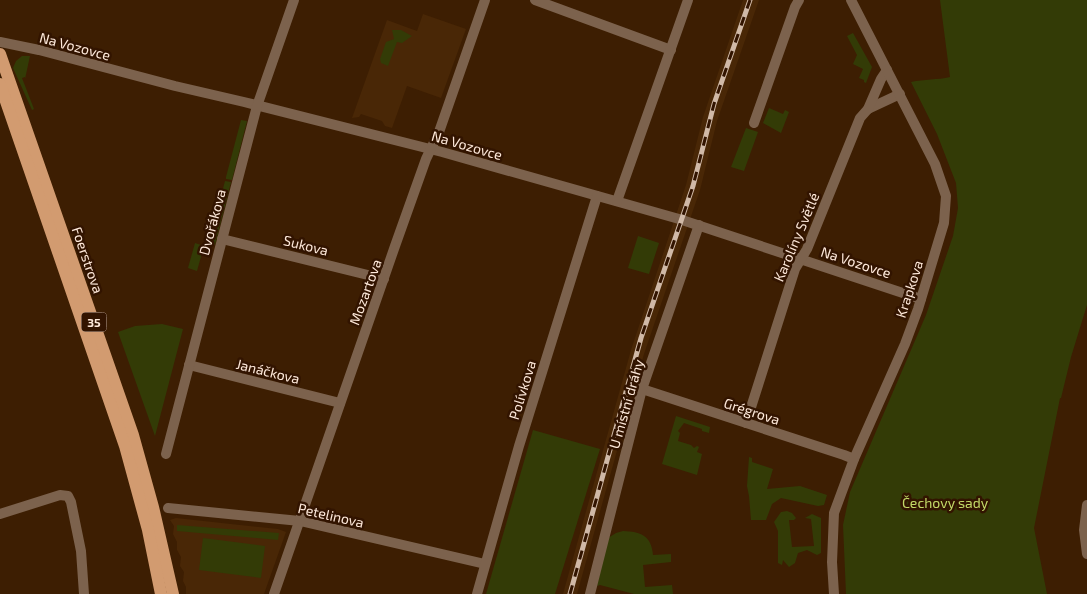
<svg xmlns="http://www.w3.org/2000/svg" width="1087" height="594" font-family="'Exo 2',sans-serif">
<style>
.built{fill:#492706}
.green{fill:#333b06}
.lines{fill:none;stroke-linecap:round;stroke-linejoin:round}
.minor{stroke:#7c624d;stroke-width:10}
.major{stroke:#d29b70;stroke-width:12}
.rail-casing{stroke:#d0b9a7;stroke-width:5}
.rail{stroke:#321400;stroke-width:3;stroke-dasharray:9;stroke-linecap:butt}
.labels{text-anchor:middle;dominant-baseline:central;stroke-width:5;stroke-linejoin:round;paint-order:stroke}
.shield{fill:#321400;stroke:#c1a999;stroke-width:1}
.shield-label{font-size:12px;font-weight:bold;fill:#fee9da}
.street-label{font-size:14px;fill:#fee9da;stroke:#321400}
.park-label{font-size:14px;fill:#c3d967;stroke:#321400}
</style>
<rect width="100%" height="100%" fill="#3d1e02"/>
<g class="built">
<path d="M743 0H759L717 121 700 190 644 354 577 594H563L631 350 686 185 703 117Z"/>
<path d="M423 14 466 29 441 98 407 86 392 128 385 126 382 121 361 114 359 117 352 118 387 20 417 31Z"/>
<path d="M176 518 278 529 286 532 264 594H186V587L183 581 184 572 180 566 181 557 177 550V542L173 534 174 526 170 520Z"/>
</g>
<g class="green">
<path d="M940 0H1087V305L1071 357 1061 398H1060L1034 528 1047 594H846L843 525 850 492 926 315 953 236 958 208 956 183 937 134 911 82C924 79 938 80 950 77Z"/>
<path d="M392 30H401L412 36 402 43 397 42 388 66 381 63 380 59 386 42 394 39Z"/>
<path d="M853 33 872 67 866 83 864 82V80L859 78 863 69 853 64 857 55 847 36Z"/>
<path d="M22 56H30L25 79V77L22 78 34 109 32 110 13 68 16 61Z"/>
<path d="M769 108 783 114 785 110 789 112 781 133 763 123Z"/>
<path d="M241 120 247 121 232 180 226 179V177Z"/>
<path d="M746 128 758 132 744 171 731 167Z"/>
<path d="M225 181 231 182 215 245 209 242Z"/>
<path d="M638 236 659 243 649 274 628 268Z"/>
<path d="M195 243 204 246 197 271 188 268Z"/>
<path d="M162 324 183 329 155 436 118 332 135 326Z"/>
<path d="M676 416 710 427 709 433 702 431V429L684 423 678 431 680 433 678 441 691 445 694 448 697 446 699 447 697 452 702 454 697 475 662 464Z"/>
<path d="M533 430 600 449 555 594H486Z"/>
<path d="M749 457 752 458V462L773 469 767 489 800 486 827 495 824 505 818 506 781 498 772 504 766 520H751L749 496 747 486Z"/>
<path d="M787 511 792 513 796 518 794 520H789L792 547 814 546 811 519 805 518 812 514 821 518V553L817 555 807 550 798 553 795 563 789 567 783 560 782 565 778 563V531L774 522 781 512Z"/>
<path d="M177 525 279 533 278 540 177 531Z"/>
<path d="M623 531C641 532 651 535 653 555L671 554V562L643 565 645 587 672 585 673 594H634L600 585 597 586 608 538 616 533Z"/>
<path d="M203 538 265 546 261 578 199 570Z"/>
</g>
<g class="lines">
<g class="minor">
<path d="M535 0 671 50"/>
<path d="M0 42 39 50 175 86 244 102 442 152 679 219 921 299"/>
<path d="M868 109 900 94"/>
<path d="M754 123 795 7 799 0"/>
<path d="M617 201 688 0"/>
<path d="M222 239 384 279"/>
<path d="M189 365 340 403"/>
<path d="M642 389 844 455 854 459"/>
<path d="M746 423 795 269 807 249 860 118 868 109 881 79 887 70"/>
<path d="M166 454 257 106 294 0"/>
<path d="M1087 505 1084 530 1087 554"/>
<path d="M168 508 300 521 485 564"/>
<path d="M0 514 60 495 68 496 71 502 81 551 84 594"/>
<path d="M274 594 395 246 426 159 439 132 485 0"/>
<path d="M477 594 519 446 597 196"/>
<path d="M590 594 642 389 699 225"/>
<path d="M834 594 832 562 834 513 854 459 905 344 918 309 944 223 946 196 935 164 851 0"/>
</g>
<g class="major">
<path d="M0 54 133 435 153 507 173 594"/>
<path d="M0 84 125 446 148 530 161 594"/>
</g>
<defs>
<path id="rail" d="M570 594 641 338 693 186 714 104 750 0"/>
</defs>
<use href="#rail" class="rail-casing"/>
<use href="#rail" class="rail"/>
</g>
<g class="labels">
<rect class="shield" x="81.5" y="312.5" width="25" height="19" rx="4"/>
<g class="shield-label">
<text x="94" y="322">35</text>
</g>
<g class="street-label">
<text transform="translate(75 46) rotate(15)">Na Vozovce</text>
<text transform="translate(467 145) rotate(16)">Na Vozovce</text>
<text transform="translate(212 222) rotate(-75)">Dvořákova</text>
<text transform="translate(796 237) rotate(-67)">Karolíny Světlé</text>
<text transform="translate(306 245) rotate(14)">Sukova</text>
<text transform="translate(88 260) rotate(71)">Foerstrova</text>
<text transform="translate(856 262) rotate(18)">Na Vozovce</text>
<text transform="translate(909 289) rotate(-72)">Krapkova</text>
<text transform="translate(365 292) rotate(-70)">Mozartova</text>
<text transform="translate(268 371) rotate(14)">Janáčkova</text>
<text transform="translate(522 390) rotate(-73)">Polívkova</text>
<text transform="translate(626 404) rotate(-74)">U místní dráhy</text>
<text transform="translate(752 411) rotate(18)">Grégrova</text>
<text transform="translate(331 515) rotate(13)">Petelinova</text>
</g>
<g class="park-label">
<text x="945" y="502">Čechovy sady</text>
</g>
</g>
</svg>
